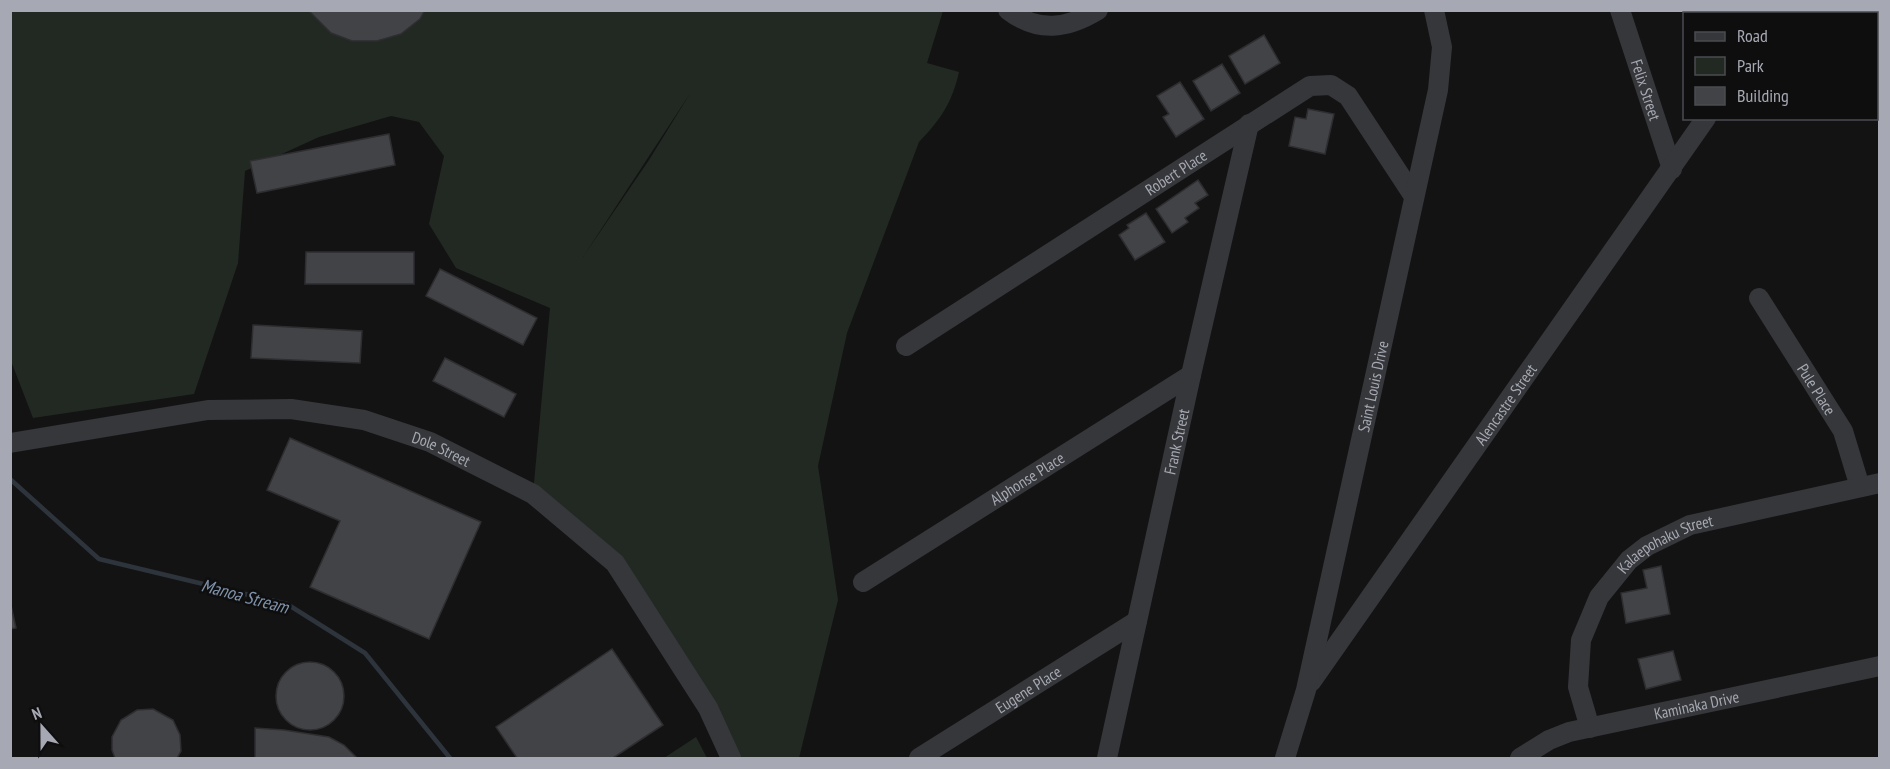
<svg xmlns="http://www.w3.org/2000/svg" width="1890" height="769" font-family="'PT Sans Narrow',sans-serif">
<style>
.green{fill:#222923;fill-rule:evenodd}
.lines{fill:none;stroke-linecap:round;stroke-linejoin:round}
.stream{stroke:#2e343c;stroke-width:4.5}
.building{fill:#424347;stroke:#2e2d30;stroke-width:1.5}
.minor{stroke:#36373b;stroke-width:20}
.labels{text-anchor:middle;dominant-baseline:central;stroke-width:5;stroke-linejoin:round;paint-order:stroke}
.street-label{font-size:16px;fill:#a6a9b3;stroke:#0e0e0f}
.water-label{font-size:18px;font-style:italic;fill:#8093ab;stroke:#0e0e0f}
</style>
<rect width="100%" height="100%" fill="#131314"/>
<g class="green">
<path d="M11 11H943L927 63 959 72C952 103 941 119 919 142L847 333 818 466 838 600 799 758H731L615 563 533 494 550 308 456 268 429 224 444 156 419 122 391 116 319 137 245 171 238 263 194 394 33 418 11 361ZM691 92 649 160 583 257Z"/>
<path d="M696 737 707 758H664Z"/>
</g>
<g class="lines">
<path class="stream" d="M10 479 99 559 287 604 365 653 450 758"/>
</g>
<g class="building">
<path d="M308 10H425L420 19 401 34 377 41H352L331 33Z"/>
<path d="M1264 35 1280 63 1245 84 1229 56Z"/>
<path d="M1222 64 1240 93 1211 111 1193 81Z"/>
<path d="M1180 82 1204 119 1176 137 1163 117 1169 114 1157 96Z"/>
<path d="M1308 109 1334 114 1325 154 1289 146 1295 117 1306 119Z"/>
<path d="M389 134 395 165 257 193 250 161Z"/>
<path d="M1198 180 1208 195 1195 203 1199 208 1185 218 1188 222 1172 233 1156 209Z"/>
<path d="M1146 213 1165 242 1135 260 1119 235 1129 228 1127 225Z"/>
<path d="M306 252H414V284H305Z"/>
<path d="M440 269 537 318 523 345 426 296Z"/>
<path d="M253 325 362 331 360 363 251 358Z"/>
<path d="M445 358 516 394 504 417 433 381Z"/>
<path d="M290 438 481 522 429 639 310 587 340 521 267 490Z"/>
<path d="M1661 566 1670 614 1626 623 1621 593 1647 588 1643 570Z"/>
<path d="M10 601 16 628 10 629Z"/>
<path d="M612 649 663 725 613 758H517L496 727Z"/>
<path d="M1673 651 1681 680 1646 689 1638 659Z"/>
<circle cx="310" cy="696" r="34"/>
<path d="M153 709 173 720 180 735 181 751 177 758H115L112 750V737L121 720 137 710Z"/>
<path d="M255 728 284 730 329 737 344 745 357 758H255Z"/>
</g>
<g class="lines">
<g class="minor">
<path d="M1008 10C1038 33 1067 29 1098 10"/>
<path id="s1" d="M1620 10 1672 169"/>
<path d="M1778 14 1780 10"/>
<path id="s2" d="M1759 298 1843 431 1860 487"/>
<path id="s3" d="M906 346 1310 86 1331 85 1348 96 1413 195"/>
<path id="s4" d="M10 443 208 410 291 409 364 420 430 442 533 494 615 563 708 708 731 758"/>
<path id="s5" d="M863 582 1191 375"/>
<path id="s6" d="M1311 682 1706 118"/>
<path id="s7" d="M1590 728 1578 687 1581 640 1599 597 1629 560 1647 546 1690 525 1880 483"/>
<path id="s8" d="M919 758 1137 621"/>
<path id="s9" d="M1107 758 1191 375 1249 124"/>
<path id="s10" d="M1285 758 1306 690 1438 90 1442 47 1434 10"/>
<path id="s11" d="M1520 758 1549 740 1569 732 1880 666"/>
</g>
</g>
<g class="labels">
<g class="street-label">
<text stroke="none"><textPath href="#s1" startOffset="84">Felix Street</textPath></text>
<text stroke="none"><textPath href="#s3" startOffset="321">Robert Place</textPath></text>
<text stroke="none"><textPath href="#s10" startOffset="382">Saint Louis Drive</textPath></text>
<text stroke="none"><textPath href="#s2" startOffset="108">Pule Place</textPath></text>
<text stroke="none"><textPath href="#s6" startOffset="339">Alencastre Street</textPath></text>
<text stroke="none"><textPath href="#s9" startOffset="324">Frank Street</textPath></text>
<text stroke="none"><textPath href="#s4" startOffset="440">Dole Street</textPath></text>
<text stroke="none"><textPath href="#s5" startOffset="194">Alphonse Place</textPath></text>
<text stroke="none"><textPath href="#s7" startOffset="224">Kalaepohaku Street</textPath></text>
<text stroke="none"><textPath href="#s8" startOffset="129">Eugene Place</textPath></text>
<text stroke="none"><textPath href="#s11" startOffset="186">Kaminaka Drive</textPath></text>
</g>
<g class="water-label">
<text transform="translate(245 596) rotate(15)">Manoa Stream</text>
</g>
</g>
<rect width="1890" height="769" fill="none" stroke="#a6a9b3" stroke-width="24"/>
<rect x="1683" y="12" width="195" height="108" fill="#0e0e0f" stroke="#4b4c51" stroke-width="1.5"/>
<rect x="1695" y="32" width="30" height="9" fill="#36373b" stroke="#4b4c51" stroke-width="1.5"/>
<text x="1737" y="42" font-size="18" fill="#a6a9b3">Road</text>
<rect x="1695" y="57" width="30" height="18" fill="#222923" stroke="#4b4c51" stroke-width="1.5"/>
<text x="1737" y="72" font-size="18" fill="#a6a9b3">Park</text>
<rect x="1695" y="87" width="30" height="18" fill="#424347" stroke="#4b4c51" stroke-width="1.5"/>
<text x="1737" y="102" font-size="18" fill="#a6a9b3">Building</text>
<g transform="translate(42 727) rotate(339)" stroke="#0e0e0f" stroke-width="4.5" paint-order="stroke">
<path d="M0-4.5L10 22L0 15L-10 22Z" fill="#a6a9b3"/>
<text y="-9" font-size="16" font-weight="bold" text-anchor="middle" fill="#a6a9b3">N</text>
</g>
</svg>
